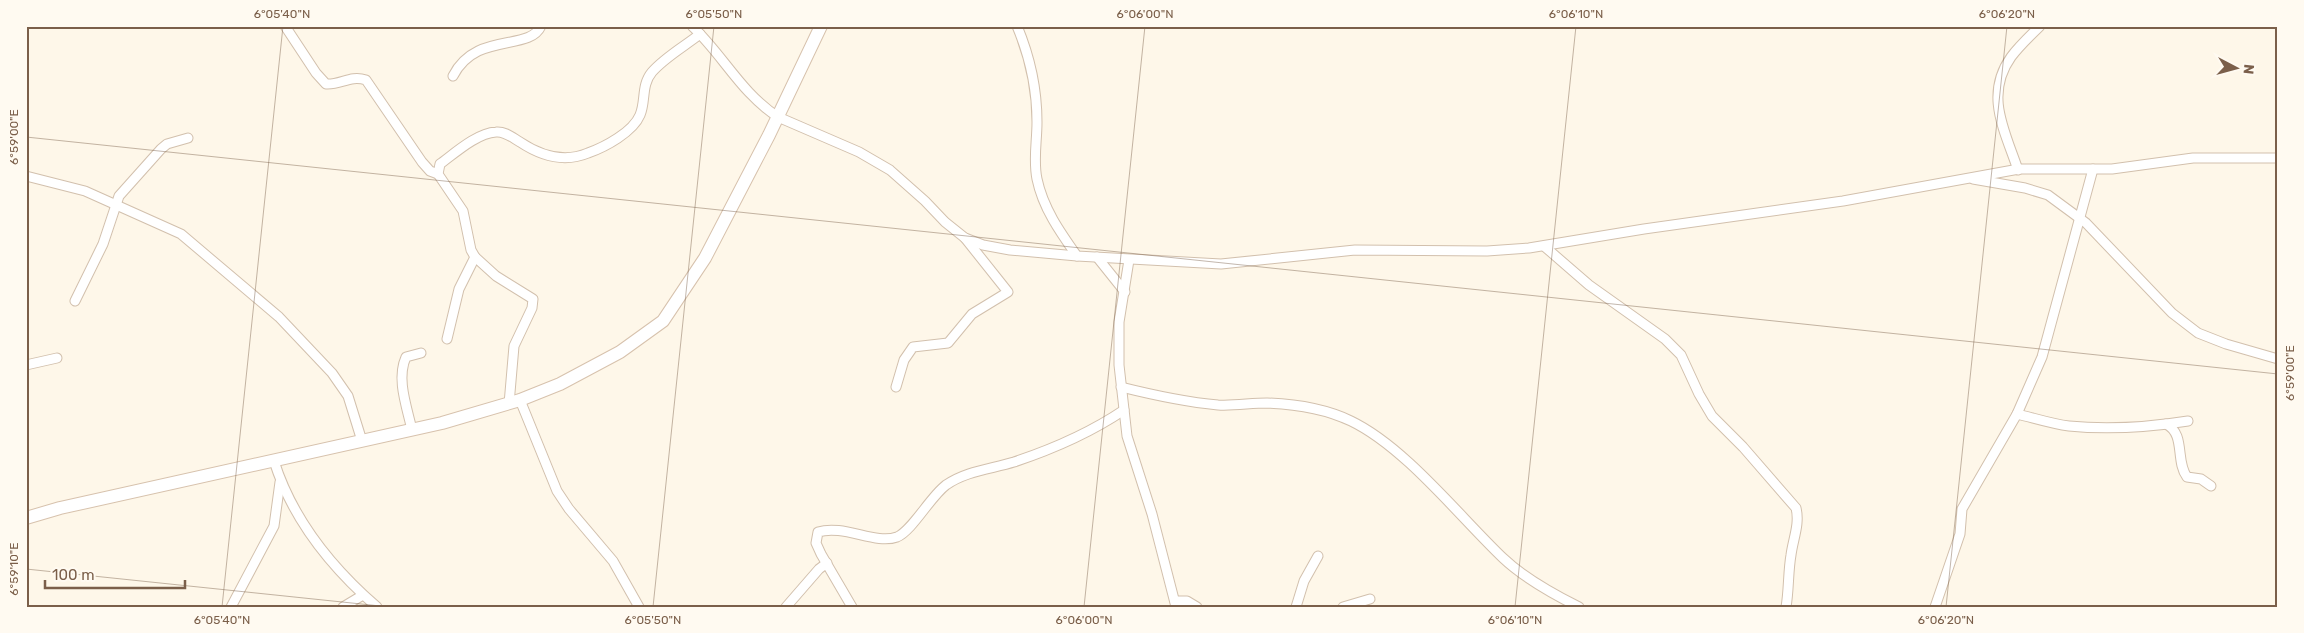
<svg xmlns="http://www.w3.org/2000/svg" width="2304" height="633" font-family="Rubik,sans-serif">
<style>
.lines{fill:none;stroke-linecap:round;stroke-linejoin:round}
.street-casing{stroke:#d2c0ad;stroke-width:11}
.secondary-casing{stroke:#d7c2ad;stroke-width:14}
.street{stroke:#fff;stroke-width:9}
.secondary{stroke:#fff;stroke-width:12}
.ticks{fill:none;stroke:#7b5f4a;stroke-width:1;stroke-opacity:0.45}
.neatline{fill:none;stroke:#7b5f4a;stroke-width:2}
.ticks-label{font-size:12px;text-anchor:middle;fill:#7b5f4a}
</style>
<rect width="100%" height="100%" fill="#fef7e9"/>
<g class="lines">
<defs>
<g id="street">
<path d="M285 26 316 73 326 84C341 85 350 75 366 80L422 162 430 171 438 174"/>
<path d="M692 26C723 55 741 93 778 117L859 152 890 170 925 201 945 222 965 238 983 245 1010 250 1077 256 1221 264 1355 250 1487 251 1529 248 1644 229 1843 201 2019 169H2112L2193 158H2278"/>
<path d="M1017 26C1030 57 1037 89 1037 122 1037 142 1033 160 1037 179 1043 208 1060 232 1077 256"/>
<path d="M453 76C476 31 529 52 541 26"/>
<path d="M2018 170C2005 131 1984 95 2011 57 2019 46 2030 36 2040 26"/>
<path d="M26 176 85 191 181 234 279 317 332 373 348 396 362 441"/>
<path d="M1973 179 2025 188 2048 195 2086 223 2172 313 2198 333 2226 344 2278 359"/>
<path d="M1544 246 1589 285 1665 339 1681 355 1699 394 1712 416 1743 447 1796 508C1800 524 1793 539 1791 555 1788 572 1789 590 1786 607"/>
<path d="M1097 257 1125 292"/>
<path d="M1129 260 1119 322V365L1127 436 1152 514 1176 607"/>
<path d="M75 301 103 244 119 196 161 149 167 144 188 138"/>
<path d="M447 339 459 289 475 257"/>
<path d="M26 365 57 358"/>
<path d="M896 387 904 360 913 347 948 343 972 314 1008 292 965 238"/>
<path d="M1121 387C1153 395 1185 402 1218 405 1234 406 1251 403 1267 403 1295 404 1326 409 1351 421 1405 447 1459 516 1503 558 1523 577 1553 594 1579 607"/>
<path d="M520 400 557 491 569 509 613 561 639 607"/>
<path d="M509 404 514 346 532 308 533 299 496 276 475 257 471 250 463 211 438 174 440 164C455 153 477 133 496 132 505 131 513 138 520 142 541 156 564 163 588 153 605 147 633 132 640 115 646 101 641 85 652 72 665 57 685 46 700 34"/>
<path d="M2017 414C2034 418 2052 424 2069 426 2108 430 2150 427 2188 421"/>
<path d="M2166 424C2186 434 2175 461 2187 477L2201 479 2211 486"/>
<path d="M412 430C407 407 396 379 406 357L421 353"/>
<path d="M274 461C292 518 332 568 377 607"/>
<path d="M1175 601H1187L1197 607"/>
<path d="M231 607 274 526 280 482"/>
<path d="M343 607 363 595"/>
<path d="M786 607 819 569 827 563"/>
<path d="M852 607 821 554 816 543 818 532C844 524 875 545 897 537 912 531 930 497 946 485 966 471 991 469 1014 462 1053 449 1090 433 1124 410"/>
<path d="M1296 607 1304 581 1318 556"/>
<path d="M1343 607 1370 599"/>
<path d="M1935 607 1960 534 1962 509 2017 414 2042 357 2093 169"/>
</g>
<path id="secondary" d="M26 518 60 508 442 423 520 400 560 384 620 352 663 321 705 258 769 135 821 26"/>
</defs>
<use href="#street" class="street-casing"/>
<use href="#secondary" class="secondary-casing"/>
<use href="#street" class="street"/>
<use href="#secondary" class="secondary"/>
</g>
<path class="ticks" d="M26 137 2278 374M26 569 390 607M222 607 283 26M653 607 714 26M1084 607 1145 26M1515 607 1576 26M1946 607 2007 26"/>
<rect width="2304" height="633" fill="none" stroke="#fffaf1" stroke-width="55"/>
<g transform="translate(2236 68) rotate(96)" stroke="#fffaf1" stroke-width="4" paint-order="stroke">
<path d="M0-4L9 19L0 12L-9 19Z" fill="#7b5f4a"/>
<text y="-8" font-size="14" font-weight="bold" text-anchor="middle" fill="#7b5f4a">N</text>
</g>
<path d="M45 580v8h140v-8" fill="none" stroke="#7b5f4a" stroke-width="2.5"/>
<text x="52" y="580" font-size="15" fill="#7b5f4a" stroke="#fffaf1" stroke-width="4" paint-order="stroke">100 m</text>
<rect x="28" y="28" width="2248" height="578" class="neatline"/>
<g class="ticks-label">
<text x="282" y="18">6°05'40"N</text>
<text x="714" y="18">6°05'50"N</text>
<text x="1145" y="18">6°06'00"N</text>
<text x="1576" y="18">6°06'10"N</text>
<text x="2007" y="18">6°06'20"N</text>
<text transform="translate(14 137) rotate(-90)" y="4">6°59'00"E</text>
<text transform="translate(2290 373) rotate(-90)" y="4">6°59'00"E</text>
<text transform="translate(14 569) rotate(-90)" y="4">6°59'10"E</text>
<text x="222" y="624">6°05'40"N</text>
<text x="653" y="624">6°05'50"N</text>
<text x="1084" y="624">6°06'00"N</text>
<text x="1515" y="624">6°06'10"N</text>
<text x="1946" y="624">6°06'20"N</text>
</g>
</svg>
